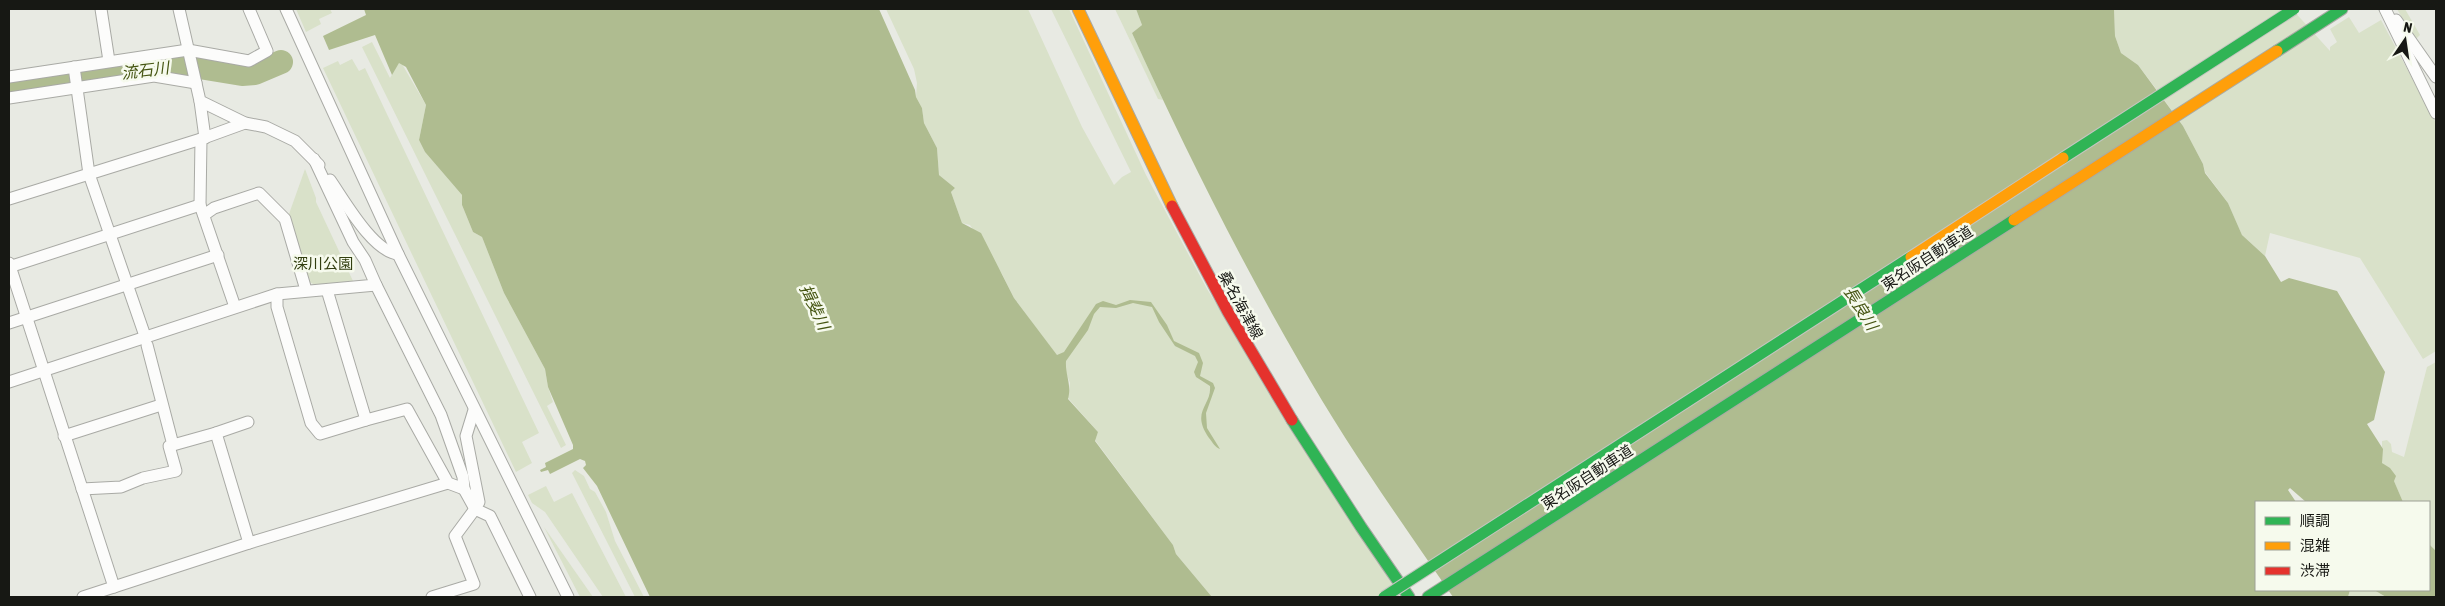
<svg xmlns="http://www.w3.org/2000/svg" width="2445" height="606" font-family="'Asap Condensed','Noto Sans JP',sans-serif">
<style>
.green{fill:#d9e1c9}
.water{fill:#afbc90}
.lines{fill:none;stroke-linecap:round;stroke-linejoin:round}
.river{stroke:#afbc90;stroke-width:24}
.street-casing{stroke:#a9aaa5;stroke-width:13}
.fast-casing{stroke:#a9aaa5;stroke-width:13}
.slow-casing{stroke:#a9aaa5;stroke-width:13}
.jam-casing{stroke:#a9aaa5;stroke-width:13}
.street{stroke:#fcfcfb;stroke-width:11}
.fast{stroke:#30b455;stroke-width:11}
.slow{stroke:#ff9f0a;stroke-width:11}
.jam{stroke:#e5322d;stroke-width:11}
.fast-bridge-casing{stroke:#c4c5c1;stroke-width:13;stroke-linecap:butt}
.slow-bridge-casing{stroke:#c4c5c1;stroke-width:13;stroke-linecap:butt}
.fast-bridge{stroke:#30b455;stroke-width:11}
.slow-bridge{stroke:#ff9f0a;stroke-width:11}
.labels{text-anchor:middle;dominant-baseline:central;stroke-width:5;stroke-linejoin:round;paint-order:stroke}
.street-label{font-size:15px;fill:#171814;stroke:#f6faed}
.park-label{font-size:15px;fill:#323e10;stroke:#f6faed}
.water-label{font-size:16px;font-style:italic;fill:#455512;stroke:#f6faed}
</style>
<rect width="100%" height="100%" fill="#e8eae3"/>
<g class="green">
<path d="M296 9H330L332 13 319 19 321 24 306 32Z"/>
<path d="M886 9H1028L1082 127 1114 185 1122 177 1131 172 1051 9H1069L1146 175 1207 289 1400 597H1212L1176 554 1173 545 1095 440 1098 432 1068 398 1070 383 1062 362 1014 298 1002 274 970 225 962 223 951 192 955 188 939 175 937 148 924 123 922 108 916 97 917 83 914 69Z"/>
<path d="M1115 9H1136L1142 25 1132 33 1163 100 1158 99Z"/>
<path d="M2114 9H2292L2330 51V47L2337 42 2330 29 2349 17 2359 33 2381 20 2436 123V351L2423 359 2360 258 2270 233 2265 256 2242 235 2228 203 2205 172 2203 164 2183 126 2157 90 2138 65 2121 53 2115 36Z"/>
<path d="M2397 9H2405L2420 35 2415 40Z"/>
<path d="M372 42 390 78 399 62 402 64 426 105 419 140 425 152 462 195V205L473 232 482 237 504 293 545 369 548 387 553 402 547 406 566 445 561 448 362 47Z"/>
<path d="M352 59 359 71 365 68 539 433 522 442 532 463 516 472 323 68 338 61 340 65Z"/>
<path d="M305 169 316 198V202L353 281 315 285 308 281 289 214Z"/>
<path d="M2436 362V551L2429 544V502H2403L2394 481 2382 463V441L2387 440 2391 444 2392 452 2404 457 2427 367Z"/>
<path d="M575 470 584 476 590 489 595 492 606 512 615 541 644 597H635L572 473Z"/>
<path d="M546 486 554 502 572 493 626 597H603L545 512 532 503 528 495Z"/>
<path d="M544 527 593 597H580Z"/>
<path d="M2350 590H2374L2386 597H2348Z"/>
</g>
<g class="water">
<path d="M364 9H879L915 90 916 97 922 108 924 123 937 148 939 175 955 188 951 192 962 223 981 233 1014 298 1057 355 1064 352 1096 304 1103 301 1116 305 1130 300 1151 302 1167 325 1174 341 1199 353 1203 363 1200 376 1213 383 1215 388 1206 413 1207 428 1220 449C1215 447 1213 443 1209 438 1190 411 1212 406 1210 386L1196 377 1194 372 1198 362 1195 356 1175 346 1159 322 1152 307 1133 303 1116 308 1100 307 1094 314 1088 330 1066 361C1065 375 1072 385 1068 399L1098 432 1095 441 1173 545 1176 554 1212 597H650L597 486 583 468 586 465 585 461 580 459 550 474 548 470 541 472 540 470 546 467 545 463 573 449V445L548 387 545 369 504 293 482 237 473 232 462 205V195L425 152 419 140 426 105 406 67 399 63 392 75 375 35 329 50 323 36 366 15Z"/>
<path d="M1136 9H2114L2115 36 2121 53 2138 65 2183 126 2203 164 2205 173 2228 203 2242 235 2265 256 2281 282 2289 278 2337 291 2385 372 2374 420 2367 424 2383 449 2382 463 2390 468 2396 476 2394 481 2403 502H2306L2290 488 2288 490 2296 502H2256V590H2350L2348 597H1453C1400 520 1346 444 1300 363 1238 256 1183 145 1132 33L1142 25Z"/>
<path d="M2429 544 2436 551V597H2386L2374 590H2429Z"/>
</g>
<g class="lines">
<path class="river" d="M9 91 142 71 167 65H187L242 74 255 73 281 62"/>
<defs>
<g id="street">
<path d="M101 9 109 61"/>
<path d="M179 9 200 101 245 123 266 127 295 141 319 165"/>
<path d="M286 9 398 254 568 597"/>
<path d="M2385 9 2436 113"/>
<path d="M2396 20 2436 77"/>
<path d="M74 67 89 174 145 336"/>
<path d="M9 77 188 50 249 61 267 51 249 9"/>
<path d="M9 98 154 76 196 83"/>
<path d="M200 101 205 138"/>
<path d="M201 139 200 205 235 307"/>
<path d="M330 180C344 200 373 252 398 254"/>
<path d="M9 199 201 139 245 123"/>
<path d="M204 215 214 208 259 193 285 219 306 290"/>
<path d="M9 263 114 587"/>
<path d="M9 267 200 205"/>
<path d="M327 290 366 420 407 409 448 483 464 489 463 477 441 415 376 285"/>
<path d="M277 294V307L311 423 320 434 366 420"/>
<path d="M9 323 218 255"/>
<path d="M9 382 277 294 376 285 365 260 353 242 314 159"/>
<path d="M216 433 248 422"/>
<path d="M64 436 161 405"/>
<path d="M173 445 216 433 249 543"/>
<path d="M82 489 121 487 143 478 176 471 169 446 173 445 147 345"/>
<path d="M464 489 475 509 479 502 466 436 474 410"/>
<path d="M83 597 249 543 448 483"/>
<path d="M432 597 474 584 455 536 475 509 490 516 530 597"/>
</g>
<g id="fast">
<path d="M2277 51 2342 9"/>
<path d="M1292 420 1361 527 1409 597"/>
<path d="M1428 597 2014 220"/>
</g>
<g id="slow">
<path d="M1078 9 1172 206"/>
<path d="M2014 220 2277 51"/>
</g>
<path id="jam" d="M1172 206 1228 312 1292 420"/>
</defs>
<use href="#street" class="street-casing"/>
<use href="#fast" class="fast-casing"/>
<use href="#slow" class="slow-casing"/>
<use href="#jam" class="jam-casing"/>
<use href="#street" class="street"/>
<use href="#fast" class="fast"/>
<use href="#slow" class="slow"/>
<use href="#jam" class="jam"/>
<defs>
<g id="fast-bridge">
<path d="M2063 158 2294 9"/>
<path d="M1384 597 1911 257"/>
</g>
<path id="slow-bridge" d="M1911 257 2063 158"/>
</defs>
<use href="#fast-bridge" class="fast-bridge-casing"/>
<use href="#slow-bridge" class="slow-bridge-casing"/>
<use href="#fast-bridge" class="fast-bridge"/>
<use href="#slow-bridge" class="slow-bridge"/>
</g>
<g class="labels">
<g class="street-label">
<text transform="translate(1927 258) rotate(-33)">東名阪自動車道</text>
<text transform="translate(1241 305) rotate(61)">桑名海津線</text>
<text transform="translate(1587 477) rotate(-33)">東名阪自動車道</text>
</g>
<g class="park-label">
<text x="323" y="263">深川公園</text>
</g>
<g class="water-label">
<text transform="translate(145 70) rotate(-7)">流石川</text>
<text transform="translate(815 307) rotate(65)">揖斐川</text>
<text transform="translate(1861 308) rotate(58)">長良川</text>
</g>
</g>
<rect width="2445" height="606" fill="none" stroke="#171814" stroke-width="20"/>
<rect x="2255" y="501" width="175" height="90" fill="#f6faed" stroke="#9da096"/>
<rect x="2265" y="517" width="25" height="8" fill="#30b455" stroke="#9da096"/>
<text x="2300" y="526" font-size="15" fill="#171814">順調</text>
<rect x="2265" y="542" width="25" height="8" fill="#ff9f0a" stroke="#9da096"/>
<text x="2300" y="551" font-size="15" fill="#171814">混雑</text>
<rect x="2265" y="567" width="25" height="8" fill="#e5322d" stroke="#9da096"/>
<text x="2300" y="576" font-size="15" fill="#171814">渋滞</text>
<g transform="translate(2405 40) rotate(13)" stroke="#f6faed" stroke-width="4" paint-order="stroke">
<path d="M0-4L9 19L0 12L-9 19Z" fill="#171814"/>
<text y="-8" font-size="14" font-weight="bold" text-anchor="middle" fill="#171814">N</text>
</g>
</svg>
